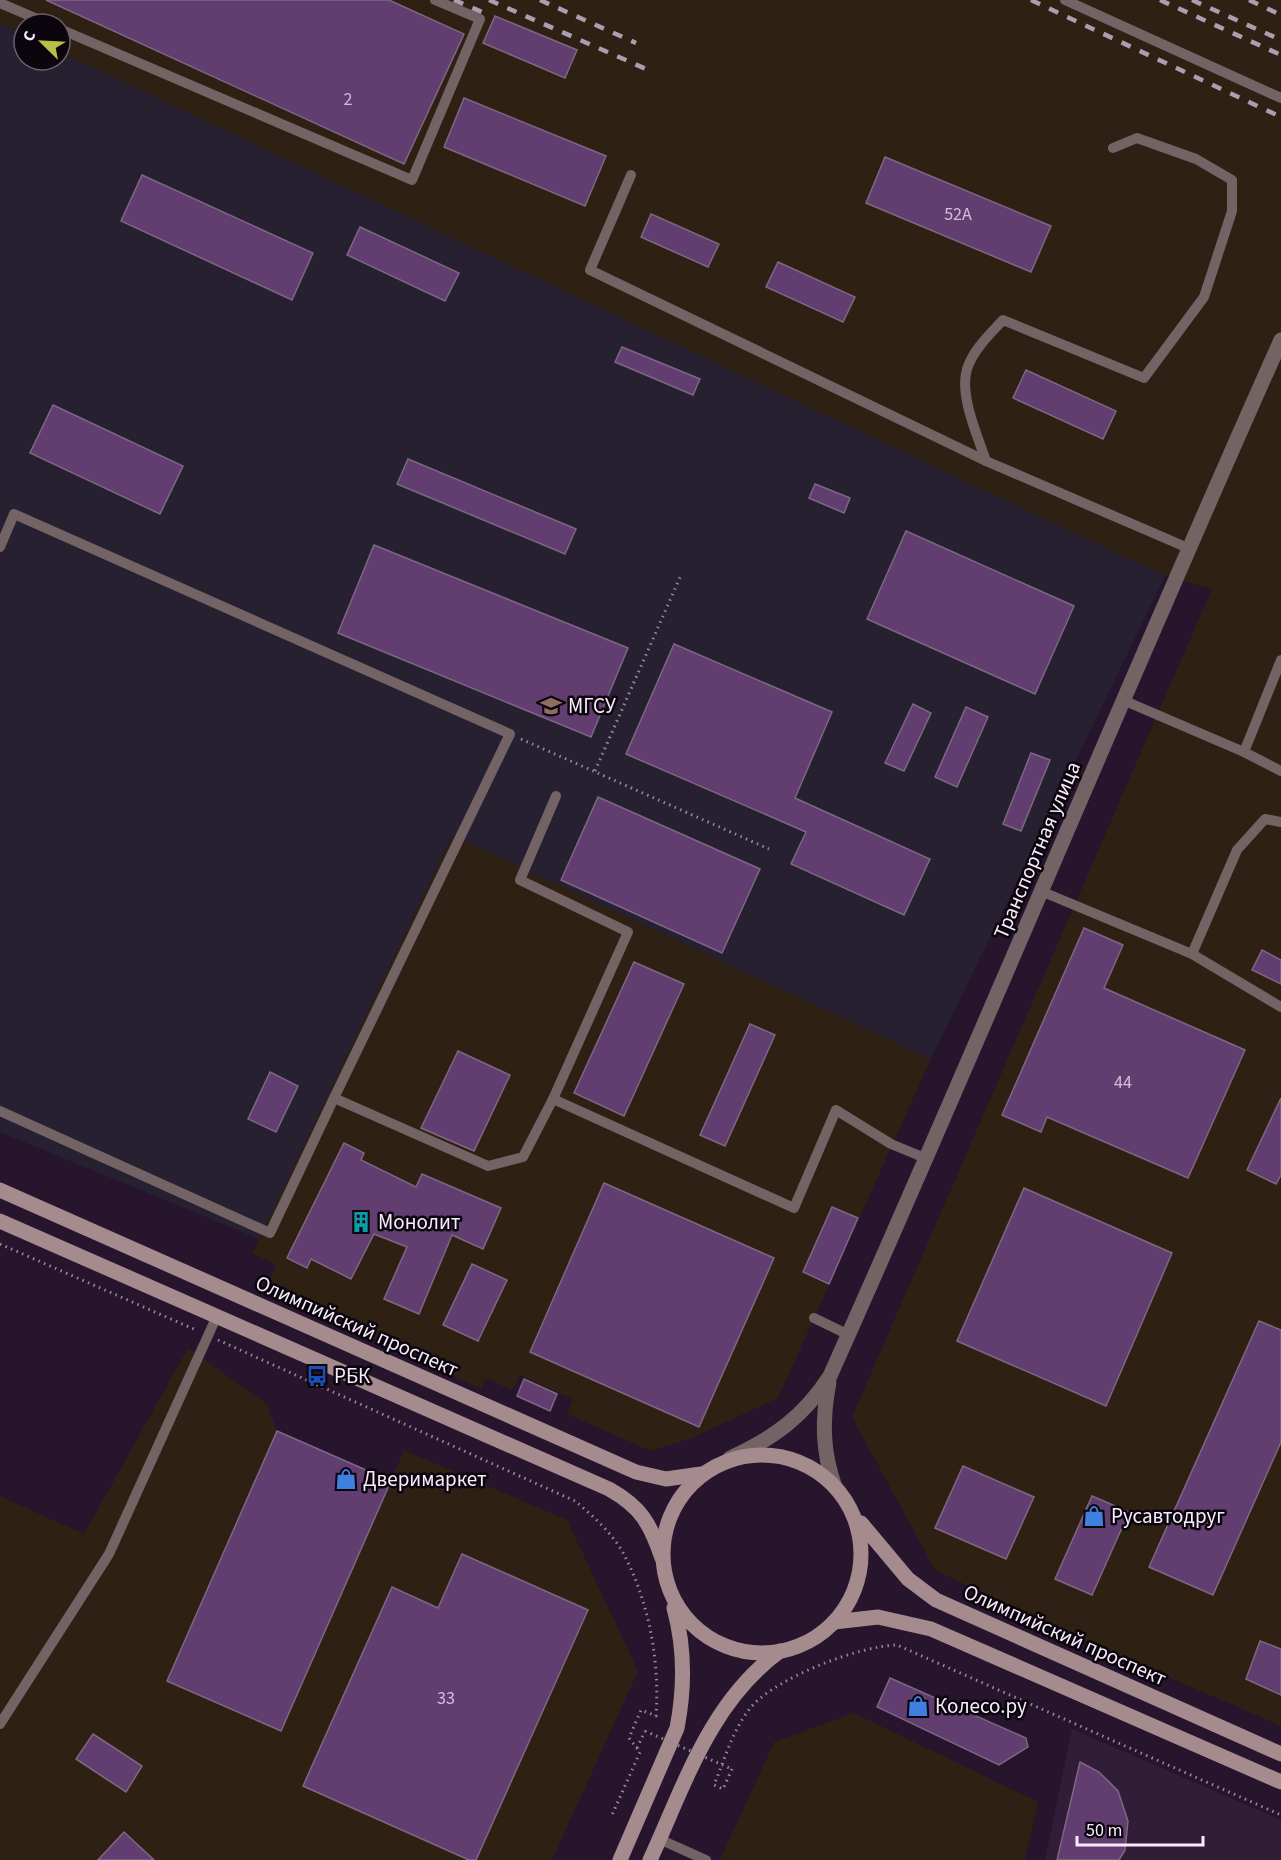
<svg xmlns="http://www.w3.org/2000/svg" width="1281" height="1860" font-family="'Source Sans 3',sans-serif">
<style>
.built{fill:#321d39}
.industrial{fill:#2e2114}
.education{fill:#272030}
.building{fill:#623d70;stroke:#7c6883;stroke-width:1.5}
.lines{fill:none;stroke-linecap:round;stroke-linejoin:round}
.path{stroke:#988a9d;stroke-width:3;stroke-dasharray:1.5 4.5;stroke-linecap:butt}
.lane{stroke:#746364;stroke-width:10}
.street{stroke:#746364;stroke-width:15}
.secondary{stroke:#a68b8e;stroke-width:15}
.rail{stroke:#ab9eaf;stroke-width:4.5;stroke-dasharray:10 10;stroke-linecap:butt}
.path-bridge{stroke:#988a9d;stroke-width:3;stroke-dasharray:1.5 4.5;stroke-linecap:butt}
.labels{text-anchor:middle;dominant-baseline:central;stroke-width:5;stroke-linejoin:round;paint-order:stroke}
.number-label{font-size:18px;fill:#d2c0d8}
.poi-label{font-size:21px;fill:#f7ecfb;stroke:#0b050e;text-anchor:start}
.street-label{font-size:21px;fill:#f7ecfb;stroke:#0b050e}
</style>
<rect width="100%" height="100%" fill="#26152c"/>
<path class="built" d="M1072 1729 1281 1820V1860H1045Z"/>
<g class="industrial">
<path d="M0 0H1281V1726L1067 1633 935 1570 852 1417 1212 589 1165 576 60 52V24H24V35L0 24Z"/>
<path d="M452 835 931 1059 778 1398 692 1438 651 1451 567 1414 573 1399 520 1375 512 1390 485 1378 481 1389 266 1288 276 1265 252 1253Z"/>
<path d="M188 1348 267 1404 277 1431 391 1481 404 1450 567 1520 638 1671 552 1860H0V1496L84 1534Z"/>
<path d="M854 1713 1038 1802 1025 1860H720L774 1742Z"/>
</g>
<path class="education" d="M0 24 24 35V60H60V52L1165 576 931 1059 452 835 259 1239 0 1132Z"/>
<g class="building">
<path d="M46 0H389L464 34 404 164Z"/>
<path d="M495 16 577 50 565 78 483 43Z"/>
<path d="M464 98 606 156 585 206 444 147Z"/>
<path d="M885 157 1051 226 1031 272 866 203Z"/>
<path d="M142 175 313 253 292 300 121 221Z"/>
<path d="M651 214 719 244 708 267 641 237Z"/>
<path d="M360 227 459 273 445 301 347 255Z"/>
<path d="M778 262 855 297 843 322 766 287Z"/>
<path d="M622 347 700 379 693 395 615 362Z"/>
<path d="M1026 370 1116 411 1103 439 1013 398Z"/>
<path d="M53 405 183 466 160 514 30 453Z"/>
<path d="M408 459 576 529 565 554 397 484Z"/>
<path d="M815 484 850 498 844 513 809 498Z"/>
<path d="M906 531 1074 606 1035 694 867 619Z"/>
<path d="M374 545 628 648 591 737 338 633Z"/>
<path d="M674 644 832 712 795 798 930 859 904 915 791 864 806 832 626 754Z"/>
<path d="M913 704 931 713 904 771 885 763Z"/>
<path d="M966 707 988 717 957 787 935 777Z"/>
<path d="M1031 753 1050 760 1021 831 1003 824Z"/>
<path d="M598 797 760 869 722 953 561 880Z"/>
<path d="M1084 928 1123 945 1104 988 1245 1050 1188 1178 1047 1117 1041 1132 1002 1115Z"/>
<path d="M1262 950 1281 960V984L1252 970Z"/>
<path d="M634 962 684 984 624 1116 574 1093Z"/>
<path d="M750 1024 775 1035 725 1146 700 1135Z"/>
<path d="M458 1051 510 1075 474 1151 421 1128Z"/>
<path d="M270 1072 298 1086 276 1132 248 1119Z"/>
<path d="M1281 1098V1175L1276 1184 1247 1170Z"/>
<path d="M344 1143 364 1153 361 1160 416 1187 422 1174 501 1208 483 1249 452 1235 419 1314 384 1299 407 1247 374 1234 351 1279 311 1259 307 1268 287 1258Z"/>
<path d="M604 1183 774 1258 699 1427 530 1352Z"/>
<path d="M1024 1188 1172 1253 1106 1406 957 1341Z"/>
<path d="M832 1207 858 1218 829 1284 803 1272Z"/>
<path d="M472 1264 507 1280 478 1341 443 1325Z"/>
<path d="M1259 1321 1281 1330V1442L1213 1595 1149 1567Z"/>
<path d="M524 1379 557 1394 550 1411 517 1396Z"/>
<path d="M277 1431 391 1481 281 1731 167 1681Z"/>
<path d="M963 1466 1034 1497 1006 1559 935 1528Z"/>
<path d="M1092 1496 1129 1512 1092 1595 1055 1579Z"/>
<path d="M462 1554 588 1610 476 1860H469L303 1786 392 1587 438 1608Z"/>
<path d="M1260 1641 1281 1649V1695L1246 1679Z"/>
<path d="M890 1678 1026 1738 1028 1747 999 1765 877 1707Z"/>
<path d="M93 1734 142 1766 126 1792 76 1759Z"/>
<path d="M1080 1762 1099 1772 1118 1791 1128 1821 1125 1850 1119 1860H1057Z"/>
<path d="M124 1832 154 1860H98Z"/>
</g>
<g class="lines">
<g class="path">
<path d="M521 739 769 849"/>
<path d="M595 771 681 575"/>
<path d="M0 1244 196 1330"/>
<path d="M218 1340 575 1501C592 1515 611 1532 622 1551 649 1600 660 1662 656 1716L641 1710 629 1738 640 1752 612 1815"/>
<path d="M637 1748 645 1731"/>
<path d="M732 1769 723 1789 714 1785C725 1759 734 1724 755 1703 782 1676 859 1646 897 1645L1281 1815"/>
</g>
<g class="lane">
<path d="M1065 0 1281 98"/>
<path d="M0 3 49 24"/>
<path d="M60 29 412 180 480 19 435 0"/>
<path d="M631 175 590 270 986 461 1188 548"/>
<path d="M986 461C978 437 959 395 967 369 973 350 990 334 1003 320L1144 378 1204 297 1232 211V180L1196 159 1137 138 1113 148"/>
<path d="M0 547 14 514 510 734 334 1098"/>
<path d="M1125 701 1244 752 1281 660"/>
<path d="M1244 752 1281 771"/>
<path d="M1043 892 1192 954 1281 1007"/>
<path d="M1192 954 1237 850 1265 819 1281 822"/>
<path d="M553 1099 628 932 520 880 556 796"/>
<path d="M0 1111 270 1233 334 1098 488 1166 523 1157 553 1099 794 1208 836 1110 891 1144 925 1158"/>
<path d="M814 1318 849 1335"/>
<path d="M0 1724 109 1554 216 1318"/>
<path d="M659 1839 706 1860"/>
</g>
<g class="street">
<path d="M829 1382C822 1419 822 1451 835 1487"/>
<path d="M730 1458C773 1439 804 1416 830 1376 984 1032 1127 684 1281 340"/>
</g>
<g class="secondary">
<path d="M0 1190 636 1472 666 1479 701 1474"/>
<path d="M0 1221 609 1489C641 1507 650 1523 662 1558"/>
<circle cx="762" cy="1554" r="99"/>
<path d="M861 1523 908 1579 936 1600 1281 1754"/>
<path d="M834 1622 878 1617 931 1629 1281 1782"/>
<path d="M620 1860 677 1728C685 1687 685 1648 674 1608"/>
<path d="M650 1860C685 1784 710 1702 780 1651"/>
</g>
<g class="rail">
<path d="M454 0 489 15"/>
<path d="M489 0 653 72"/>
<path d="M540 0 636 43"/>
<path d="M1031 0 1281 117"/>
<path d="M1160 0 1281 55"/>
<path d="M1192 0 1281 40"/>
<path d="M1249 0 1281 15"/>
</g>
<path class="path-bridge" d="M645 1731 732 1769"/>
</g>
<defs>
<symbol id="university-bare" viewBox="-9 -9 18 18"><path d="M0-5L7-2L0 1L-7-2ZM-4 1L0 2.5L4 1V4Q0 6-4 4Z" fill="#8d6e63" stroke="#0b050e" stroke-width="2.5" paint-order="stroke"/></symbol>
<symbol id="building-bare" viewBox="-9 -9 18 18"><path d="M-4-6H4V6H1V3H-1V6H-4ZM-2.5-4.3h1.7v1.8h-1.7ZM.8-4.3h1.7v1.8H.8ZM-2.5-1h1.7V.8h-1.7ZM.8-1h1.7V.8H.8Z" fill="#0f9aa8" stroke="#0b050e" stroke-width="2.5" paint-order="stroke"/></symbol>
<symbol id="bus-bare" viewBox="-9 -9 18 18"><path d="M-5-6H5V4H4V6H2V4H-2V6H-4V4H-5ZM-3.5-4V0h7V-4ZM-3.5 1.2v1.5H-2V1.2ZM2 1.2v1.5H3.5V1.2Z" fill="#1a4fb4" stroke="#0b050e" stroke-width="2.5" paint-order="stroke"/></symbol>
<symbol id="shop-bare" viewBox="-9 -9 18 18"><path d="M-5-2.5h2.3a2.7 3.5 0 0 1 5.4 0H5L5.5 6h-11ZM-1.5-2.5h3a1.5 2.3 0 0 0-3 0Z" fill="#3f7fe0" stroke="#0b050e" stroke-width="2.5" paint-order="stroke"/></symbol>
</defs>
<g fill-rule="evenodd">
<use href="#university-bare" x="536" y="691" width="30" height="30"/>
<use href="#building-bare" x="346" y="1207" width="30" height="30"/>
<use href="#bus-bare" x="302" y="1361" width="30" height="30"/>
<use href="#shop-bare" x="331" y="1464" width="30" height="30"/>
<use href="#shop-bare" x="1079" y="1501" width="30" height="30"/>
<use href="#shop-bare" x="903" y="1691" width="30" height="30"/>
</g>
<g class="labels">
<g class="number-label">
<text x="348" y="99">2</text>
<text x="958" y="214">52А</text>
<text x="1123" y="1082">44</text>
<text x="446" y="1698">33</text>
</g>
<g class="poi-label">
<text x="568" y="706">МГСУ</text>
<text x="378" y="1222">Монолит</text>
<text x="334" y="1376">РБК</text>
<text x="363" y="1479">Дверимаркет</text>
<text x="1111" y="1516">Русавтодруг</text>
<text x="935" y="1706">Колесо.ру</text>
</g>
<g class="street-label">
<text transform="translate(1037 850) rotate(-67)">Транспортная улица</text>
<text transform="translate(357 1326) rotate(24)">Олимпийский проспект</text>
<text transform="translate(1065 1635) rotate(24)">Олимпийский проспект</text>
</g>
</g>
<g transform="translate(42 42) rotate(294)"><circle r="28" fill="#0b050e" stroke="#69616d" stroke-width="1.5"/>
<path d="M0-4.5L10 22L0 15L-10 22Z" fill="#bac046"/>
<text y="-9" font-size="16" font-weight="bold" text-anchor="middle" fill="#f7ecfb">С</text>
</g>
<path d="M1077 1836v9h126v-9" fill="none" stroke="#f7ecfb" stroke-width="3"/>
<text x="1086" y="1836" font-size="18" fill="#f7ecfb" stroke="#0b050e" stroke-width="4.5" paint-order="stroke">50 m</text>
</svg>
